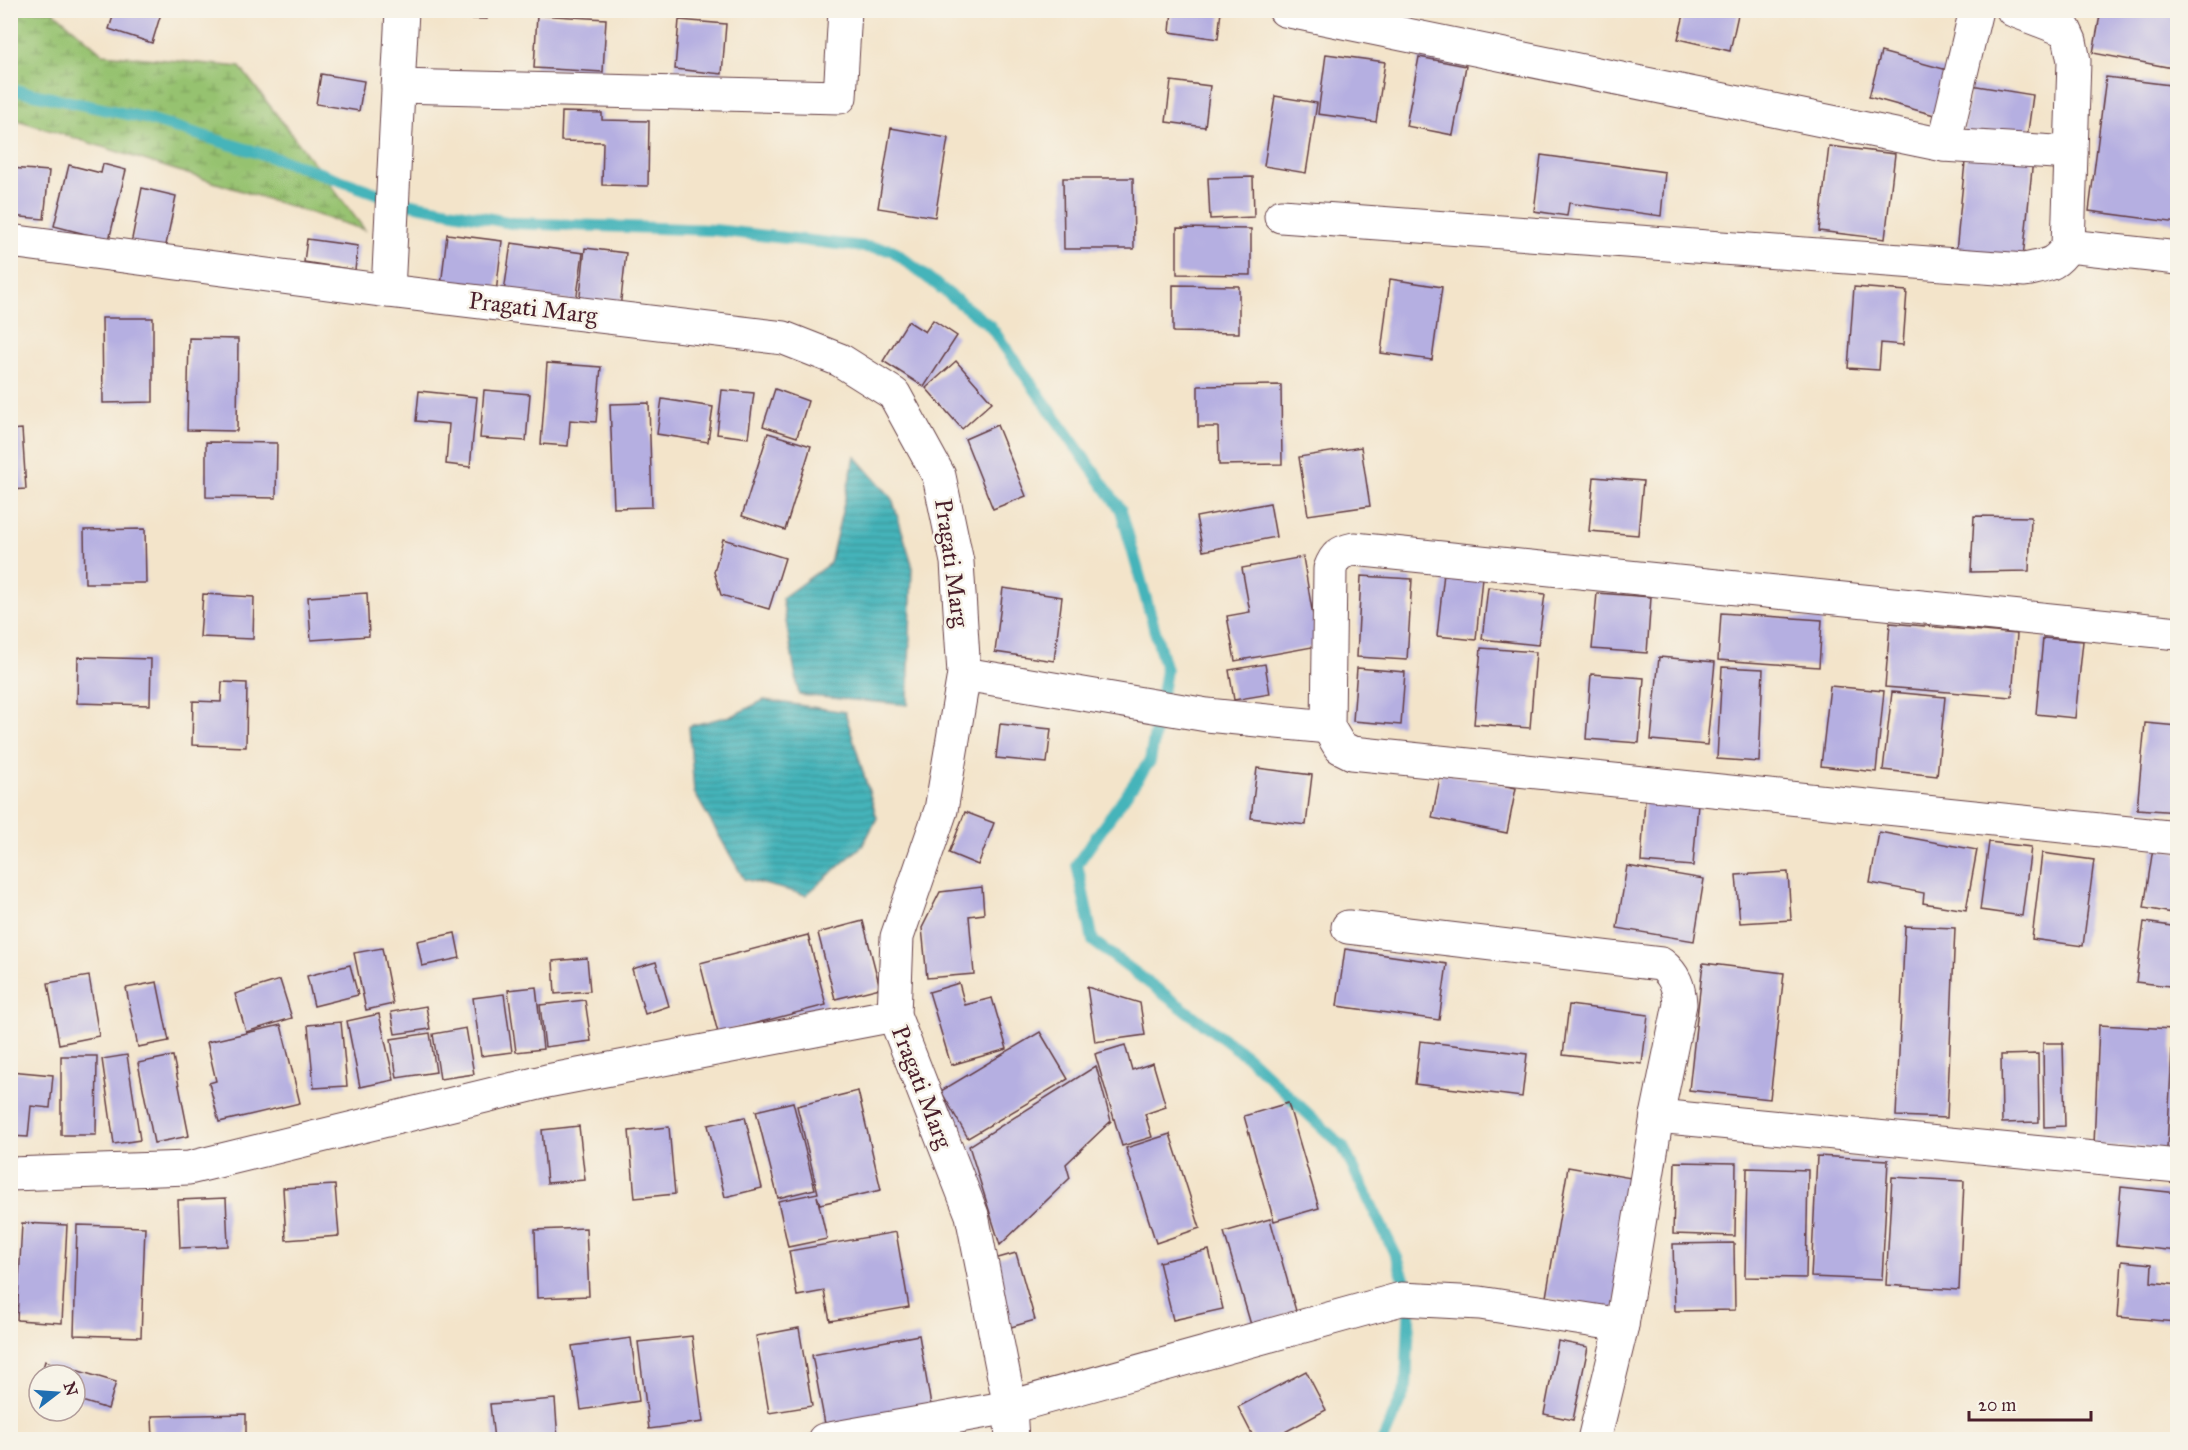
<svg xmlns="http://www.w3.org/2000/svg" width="2188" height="1450" font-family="'IM FELL Great Primer',serif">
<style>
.wetland{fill:url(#wetland-marsh);stroke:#70704e;stroke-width:1.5}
.water{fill:url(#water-rules);stroke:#476a72;stroke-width:1.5}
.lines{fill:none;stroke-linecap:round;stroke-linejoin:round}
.stream{stroke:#44b4ba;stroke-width:12}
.building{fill:#b5afe1}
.street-casing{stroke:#633d43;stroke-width:35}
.street{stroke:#fff;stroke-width:33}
.labels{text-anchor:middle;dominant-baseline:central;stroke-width:5;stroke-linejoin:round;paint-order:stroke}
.street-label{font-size:24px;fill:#4a1f2b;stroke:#f7f3e8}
</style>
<defs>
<pattern id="wetland-marsh" width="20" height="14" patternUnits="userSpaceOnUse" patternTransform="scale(1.5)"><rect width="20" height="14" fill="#96c270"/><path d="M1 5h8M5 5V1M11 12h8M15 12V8" fill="none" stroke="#7c9d5c"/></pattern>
<pattern id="water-rules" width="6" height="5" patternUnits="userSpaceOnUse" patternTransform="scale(1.5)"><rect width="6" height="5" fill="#44b4ba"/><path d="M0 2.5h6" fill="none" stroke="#3b9297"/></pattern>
</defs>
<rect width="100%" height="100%" fill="#f7f3e8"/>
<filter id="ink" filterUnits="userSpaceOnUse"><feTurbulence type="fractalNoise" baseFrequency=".0167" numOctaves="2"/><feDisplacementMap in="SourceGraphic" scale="12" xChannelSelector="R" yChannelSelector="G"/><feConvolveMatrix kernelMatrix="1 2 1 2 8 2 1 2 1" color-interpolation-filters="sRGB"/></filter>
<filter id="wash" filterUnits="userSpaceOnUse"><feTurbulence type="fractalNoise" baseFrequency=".008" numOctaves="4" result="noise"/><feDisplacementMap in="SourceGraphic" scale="24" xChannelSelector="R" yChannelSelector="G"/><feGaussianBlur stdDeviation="1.35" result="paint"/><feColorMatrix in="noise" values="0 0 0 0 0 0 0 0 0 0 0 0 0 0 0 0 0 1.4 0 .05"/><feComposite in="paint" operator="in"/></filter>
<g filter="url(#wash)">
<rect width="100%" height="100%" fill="#f3e4ca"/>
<path class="wetland" d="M11 10 53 11 103 54 240 67 365 230 11 118Z"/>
<g class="water">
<path d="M855 456 892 498 912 564 908 705 799 695 782 598 830 563Z"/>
<path d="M764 700 845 712 877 818 863 845 806 895 744 879 694 792 689 726 734 715Z"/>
</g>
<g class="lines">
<path class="stream" d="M10 89 145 118 294 164 401 202 512 223 714 230 892 250 990 326 1121 510 1166 670 1150 761 1077 864 1093 941 1248 1057 1343 1147 1397 1258 1410 1297 1406 1387 1383 1440"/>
</g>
<g id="blocks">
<g class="building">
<path d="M115 10H162L152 43 109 29Z"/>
<path d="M437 10H487V19L436 18Z"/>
<rect x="786" y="10" width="45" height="4"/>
<path d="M1172 10H1221L1218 39 1170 32Z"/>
<path d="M1685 10H1739L1730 51 1678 39Z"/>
<path d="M2101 10H2178V69L2093 53Z"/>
<path d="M537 15 606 19 603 72 534 68Z"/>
<path d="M679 20 726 24 722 74 675 69Z"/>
<path d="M1881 52 1951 71 1938 116 1869 97Z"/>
<path d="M1326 54 1385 62 1376 122 1318 114Z"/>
<path d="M1419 57 1466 66 1453 135 1406 126Z"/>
<path d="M321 74 364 81 359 111 316 104Z"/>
<path d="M2106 77 2178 86V223L2089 211Z"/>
<path d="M1171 81 1210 86 1205 127 1166 122Z"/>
<path d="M1971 85 2033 95 2026 146 1963 137Z"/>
<path d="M1275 96 1317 103 1306 173 1264 166Z"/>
<path d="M562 112 602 113V120L649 121 648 186 602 185 603 142 561 141Z"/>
<path d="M891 128 948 138 935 217 878 208Z"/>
<path d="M1829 146 1895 154 1885 239 1819 231Z"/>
<path d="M1966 152 2033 159 2023 258 1956 252Z"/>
<path d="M1541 155 1665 172 1661 216 1569 203 1567 216 1534 211Z"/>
<path d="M103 164 126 170 109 240 54 226 69 165 101 173Z"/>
<path d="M10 168 49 171 44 219 10 216Z"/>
<path d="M1253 177 1254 217 1210 219 1208 178Z"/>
<path d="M1063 178H1133L1134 249H1064Z"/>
<path d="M142 188 176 196 164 255 130 249Z"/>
<path d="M1177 228 1251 229V275L1177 274Z"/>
<path d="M447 234 502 241 496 293 441 286Z"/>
<path d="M307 239 358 246 355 270 304 262Z"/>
<path d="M511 243 583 253 576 302 504 292Z"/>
<path d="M585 248 626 253 620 309 579 305Z"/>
<path d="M1390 279 1442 287 1432 360 1381 353Z"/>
<path d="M1173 285 1239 286V333L1173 332Z"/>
<path d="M1854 287 1907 291 1903 345 1881 343 1879 370 1848 368Z"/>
<path d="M102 318H153V402L103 403Z"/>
<path d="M933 320 957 336 924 387 883 361 908 321 925 332Z"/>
<path d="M189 338 238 339 237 431 187 430Z"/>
<path d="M956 361 992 402 962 429 926 388Z"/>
<path d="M547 363 601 367 596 422 570 420 568 446 541 444Z"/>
<path d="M1281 385 1282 464 1219 465 1218 427H1198V386Z"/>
<path d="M775 389 808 401 797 437 763 426Z"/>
<path d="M484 390 530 394 526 441 480 438Z"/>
<path d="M722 390 754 393 748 438 717 434Z"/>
<path d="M419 391 477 397 470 467 446 464 449 424 416 421Z"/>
<path d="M662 399 713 407 708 442 657 434Z"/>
<path d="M649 403 652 507 614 508 610 404Z"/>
<path d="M997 425 1026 496 993 509 965 439Z"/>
<path d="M22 429 26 489 10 490V430Z"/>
<path d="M768 433 811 446 785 530 742 516Z"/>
<path d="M206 442 277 443 276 498 206 497Z"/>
<path d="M1361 447 1370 506 1308 515 1299 457Z"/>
<path d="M1594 477 1643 481 1638 535 1589 531Z"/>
<path d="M1270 503 1276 537 1203 551 1196 517Z"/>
<path d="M1974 516 2031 517 2029 571 1971 572Z"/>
<path d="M145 529 146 583H85L84 530Z"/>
<path d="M723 539 785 558 769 609 721 595 714 572Z"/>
<path d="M1303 557 1318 646 1235 661 1227 616 1250 612 1242 568Z"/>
<path d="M1444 573 1482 577 1476 640 1437 636Z"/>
<path d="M1361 576 1412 579 1407 660 1357 657Z"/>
<path d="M1488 587 1545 594 1538 645 1482 639Z"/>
<path d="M1003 588 1062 597 1054 661 995 652Z"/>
<path d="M367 593 369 636 311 640 308 597Z"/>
<path d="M1597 593 1651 597 1647 653 1592 649Z"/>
<path d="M203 594 254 597 253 639 200 637Z"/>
<path d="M1721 613 1822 620 1819 667 1718 660Z"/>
<path d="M1890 623 2017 634 2012 697 1885 687Z"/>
<path d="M2043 638 2083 641 2075 718 2036 714Z"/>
<path d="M1481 648 1536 652 1530 728 1474 724Z"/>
<path d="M78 657 151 659 150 705 77 703Z"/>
<path d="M1659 657 1715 662 1707 745 1651 740Z"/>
<path d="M1265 664 1270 694 1234 700 1229 670Z"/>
<path d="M1722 667 1763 669 1759 762 1717 759Z"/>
<path d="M1357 668 1405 672 1401 725 1353 721Z"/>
<path d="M1591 674 1644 678 1639 743 1586 739Z"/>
<path d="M222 682 247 683 246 747 192 745 193 701 221 702Z"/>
<path d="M1830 686 1884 691 1876 772 1821 766Z"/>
<path d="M1892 692 1945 697 1937 776 1883 770Z"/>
<path d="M2145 723 2178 726V812L2137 809Z"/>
<path d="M1000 724 1051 729 1047 763 996 758Z"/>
<path d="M1257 768 1312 775 1306 825 1251 818Z"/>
<path d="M1441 773 1516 788 1507 833 1432 818Z"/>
<path d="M1645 799 1698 803 1693 866 1641 862Z"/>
<path d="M965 812 994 823 978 865 949 853Z"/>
<path d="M1879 832 1977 850 1966 910 1923 903 1924 893 1870 883Z"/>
<path d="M1989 842 2031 847 2022 916 1980 910Z"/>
<path d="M2153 848 2178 852V914L2144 908Z"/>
<path d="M2042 853 2094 860 2083 946 2032 939Z"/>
<path d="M1627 866 1704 879 1694 941 1617 928Z"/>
<path d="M1788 872 1791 920 1740 923 1736 875Z"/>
<path d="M982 887 984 914 969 916 974 974 927 978 922 928 940 892Z"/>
<path d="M863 921 880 988 835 999 818 933Z"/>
<path d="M2144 922 2178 927V987L2136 982Z"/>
<path d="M1905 926 1955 928 1947 1118 1896 1116Z"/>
<path d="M455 933 460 958 422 966 417 941Z"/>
<path d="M808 935 826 1005 718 1033 700 963Z"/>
<path d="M382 948 393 1004 366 1010 354 953Z"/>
<path d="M1345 949 1447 964 1439 1020 1337 1006Z"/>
<path d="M587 958 590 991 555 994 553 961Z"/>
<path d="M656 962 669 1006 645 1014 632 969Z"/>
<path d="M1703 963 1784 973 1770 1099 1689 1090Z"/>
<path d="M350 965 358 995 314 1006 307 976Z"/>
<path d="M89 976 99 1036 59 1044 48 983Z"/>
<path d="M280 980 292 1018 246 1032 235 994Z"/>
<path d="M157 982 169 1041 138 1047 126 988Z"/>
<path d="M959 983 965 1005 992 998 1007 1049 951 1065 929 992Z"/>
<path d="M536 987 543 1049 516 1052 508 990Z"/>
<path d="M1087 987 1140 1003 1145 1035 1095 1042Z"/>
<path d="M504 994 512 1052 481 1056 473 998Z"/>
<path d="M585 1000 591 1041 545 1047 540 1005Z"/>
<path d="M1569 1005 1648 1015 1642 1064 1563 1055Z"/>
<path d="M426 1006 430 1029 395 1034 391 1012Z"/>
<path d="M379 1014 394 1080 360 1087 347 1021Z"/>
<path d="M341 1022 347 1086 314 1088 308 1025Z"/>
<path d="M281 1025 300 1103 219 1122 209 1083 216 1081 207 1042Z"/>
<path d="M2099 1025 2173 1029 2167 1149 2094 1145Z"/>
<path d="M466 1028 474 1074 440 1079 433 1034Z"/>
<path d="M1040 1032 1068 1079 968 1138 941 1091Z"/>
<path d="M430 1033 436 1072 397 1078 391 1039Z"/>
<path d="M1420 1041 1527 1054 1522 1097 1415 1084Z"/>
<path d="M2043 1043H2063L2065 1126 2044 1127Z"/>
<path d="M1125 1045 1132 1070 1153 1063 1166 1107 1145 1114 1152 1137 1122 1146 1095 1054Z"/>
<path d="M2038 1054 2039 1122 2002 1123 2001 1055Z"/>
<path d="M127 1055 140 1140 114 1144 102 1059Z"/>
<path d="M61 1056H97L96 1135H61Z"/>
<path d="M173 1056 189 1136 154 1143 138 1063Z"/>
<path d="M1096 1066 1111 1121 1066 1164 1070 1178 1000 1245 969 1146Z"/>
<path d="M10 1071 53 1075 50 1108 31 1106 28 1137 10 1136Z"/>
<path d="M858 1091 881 1190 820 1204 817 1196 827 1239 788 1247 778 1201 818 1193 797 1106Z"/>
<path d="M793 1102 815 1189 778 1198 756 1111Z"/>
<path d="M1288 1103 1319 1208 1274 1221 1244 1116Z"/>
<path d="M745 1117 762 1188 725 1197 708 1125Z"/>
<path d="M579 1126 585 1180 547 1183 542 1130Z"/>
<path d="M669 1127 675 1194 635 1198 629 1131Z"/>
<path d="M1170 1134 1200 1228 1156 1243 1126 1148Z"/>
<path d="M1817 1156 1888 1160 1882 1280 1811 1277Z"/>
<path d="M1675 1162 1736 1163 1735 1236 1673 1234Z"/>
<path d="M1568 1167 1637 1179 1615 1309 1546 1297Z"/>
<path d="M1747 1168 1808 1170 1806 1278 1745 1277Z"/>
<path d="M1892 1177 1964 1181 1959 1290 1886 1285Z"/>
<path d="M335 1185 339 1236 286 1240 283 1188Z"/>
<path d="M2121 1187 2178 1193V1251L2116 1245Z"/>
<path d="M226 1198 228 1246 180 1248 178 1200Z"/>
<path d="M1270 1219 1296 1311 1251 1325 1224 1232Z"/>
<path d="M22 1223 67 1225 62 1323 17 1320Z"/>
<path d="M77 1225 145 1227 141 1337 74 1335Z"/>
<path d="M586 1228 589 1296 537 1298 535 1230Z"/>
<path d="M896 1232 909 1307 830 1321 824 1291 797 1296 789 1251Z"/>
<path d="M1734 1243 1735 1310 1675 1311 1673 1244Z"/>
<path d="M1209 1250 1223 1309 1173 1320 1159 1262Z"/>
<path d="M1016 1253 1035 1320 1011 1327 991 1260Z"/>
<path d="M2122 1261 2152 1264 2151 1282 2178 1285 2176 1322 2118 1317Z"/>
<path d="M799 1328 812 1406 769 1413 756 1336Z"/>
<path d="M919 1335 935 1429 828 1440 812 1355Z"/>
<path d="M692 1336 703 1422 649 1429 638 1342Z"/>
<path d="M631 1338 639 1401 581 1410 572 1346Z"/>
<path d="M1558 1341 1588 1347 1573 1420 1544 1414Z"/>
<path d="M45 1361 116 1382 108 1409 75 1399V1375H41Z"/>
<path d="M1306 1371 1326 1410 1270 1440H1255L1238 1407Z"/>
<path d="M555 1399 558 1440H494L490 1404Z"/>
<path d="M246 1414V1440H153L152 1416Z"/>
</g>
</g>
</g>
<g filter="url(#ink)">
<use href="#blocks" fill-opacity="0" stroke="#633d43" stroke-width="1.5"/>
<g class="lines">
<defs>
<g id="street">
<path d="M1285 10 1944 145 2071 153"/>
<path d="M398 86 840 97 845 10"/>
<path d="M1944 145 1976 10"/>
<path d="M1281 216 2025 270C2047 265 2055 266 2068 246L2074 61 2070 41 2065 30 2013 10"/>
<path d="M10 241 388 291 784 338 840 360 894 394 939 476 957 562 964 674 941 810 897 937 894 1015 972 1215 1010 1407 1012 1440"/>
<path d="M2068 246 2178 258"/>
<path d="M388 291 402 10"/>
<path d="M2178 633 1354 549C1340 552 1335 555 1330 569L1328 727 1340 747 1352 753 2178 838"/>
<path d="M964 674 1207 715 1328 727"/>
<path d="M1348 927 1661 964C1675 975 1679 987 1680 1004L1657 1116 1622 1325 1594 1440"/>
<path d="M1657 1116 2178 1166"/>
<path d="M10 1174 189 1168 547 1081 894 1015"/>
<path d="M824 1440 1010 1407 1401 1299 1480 1303 1622 1325"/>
</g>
</defs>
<use href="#street" class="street-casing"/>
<use href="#street" class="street"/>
</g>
</g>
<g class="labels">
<g class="street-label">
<text transform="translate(533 308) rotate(7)">Pragati Marg</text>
<text transform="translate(952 563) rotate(82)">Pragati Marg</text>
<text transform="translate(922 1087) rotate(69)">Pragati Marg</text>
</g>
</g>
<rect width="2188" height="1450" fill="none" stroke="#f7f3e8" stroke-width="36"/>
<g transform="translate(57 1393) rotate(73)"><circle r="28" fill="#f7f3e8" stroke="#b29e9c" stroke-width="1.5"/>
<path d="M0-4.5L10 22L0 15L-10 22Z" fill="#1f6fb2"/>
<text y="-9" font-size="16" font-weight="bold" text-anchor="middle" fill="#4a1f2b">N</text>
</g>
<path d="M1969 1411v9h122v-9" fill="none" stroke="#4a1f2b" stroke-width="3"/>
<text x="1978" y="1411" font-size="18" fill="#4a1f2b" stroke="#f7f3e8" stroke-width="4.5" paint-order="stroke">20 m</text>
</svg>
